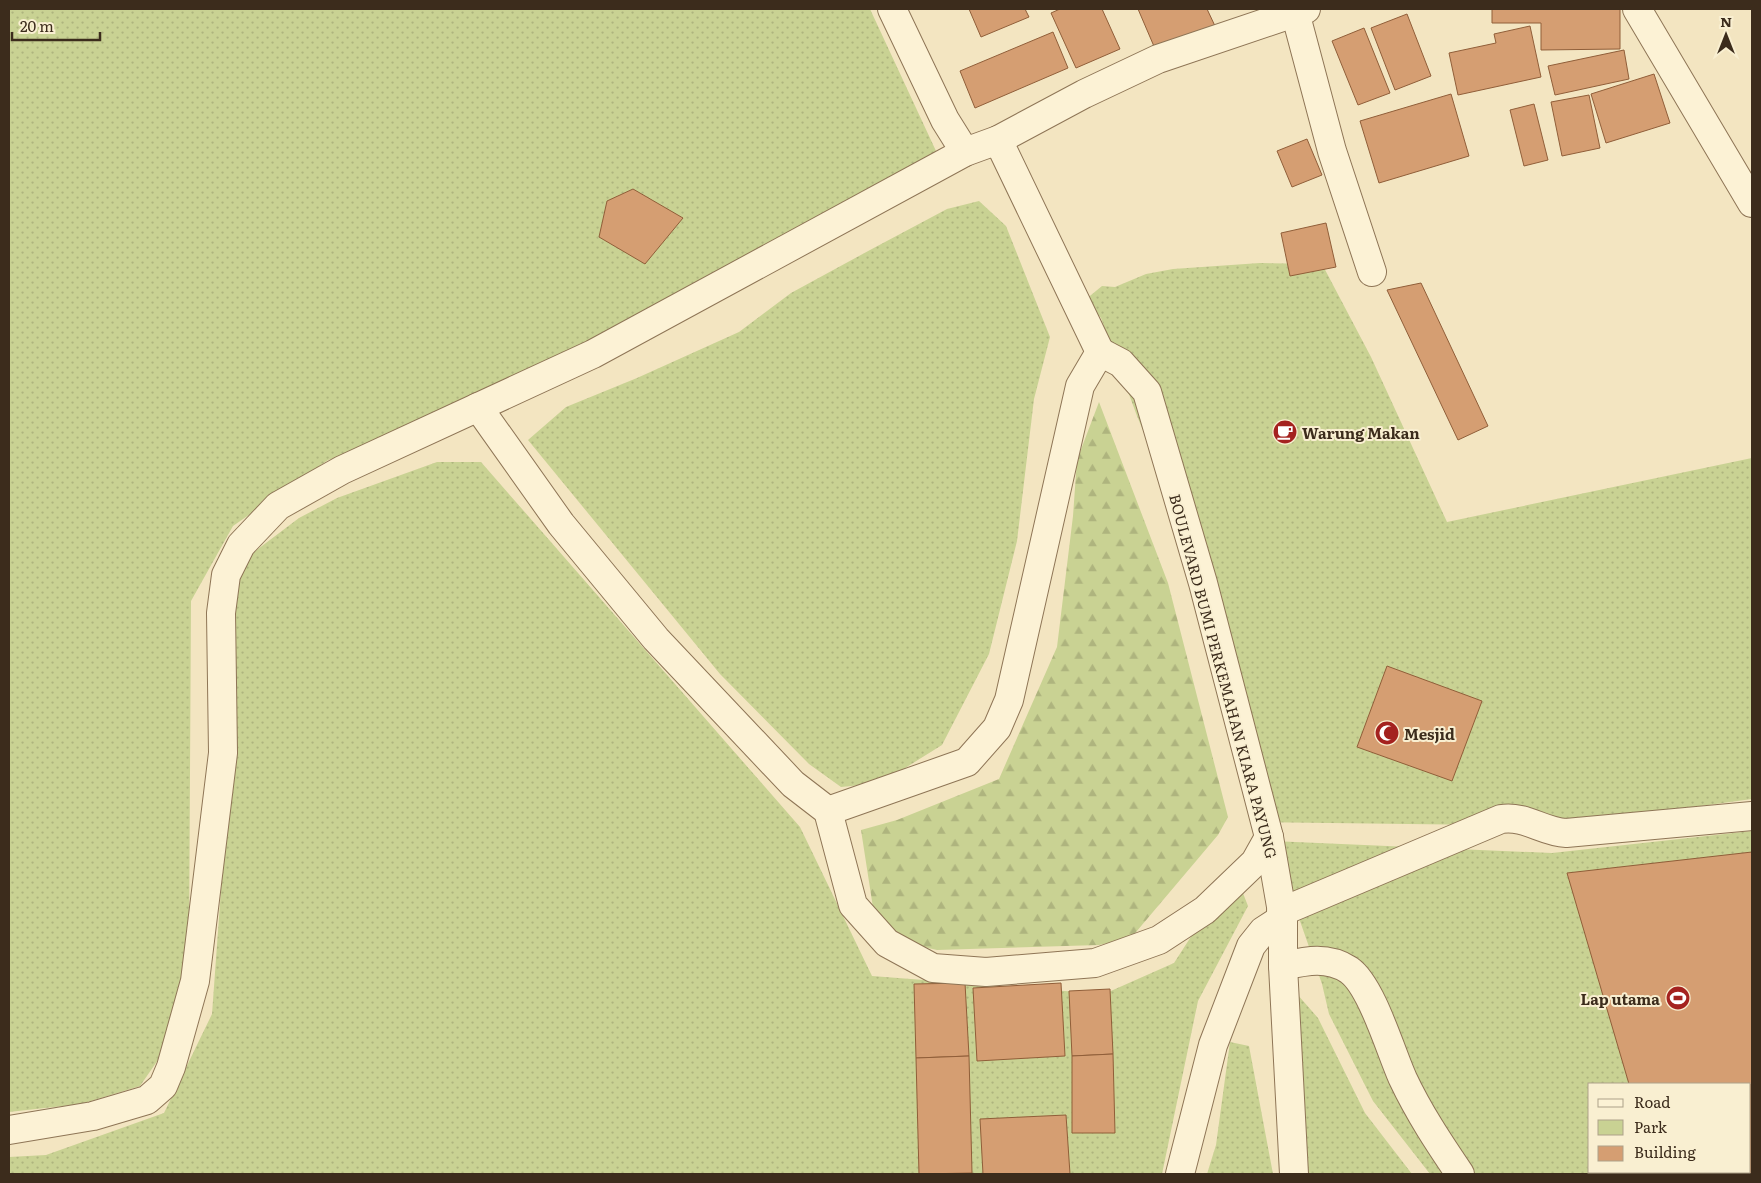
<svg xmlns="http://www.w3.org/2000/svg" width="1761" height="1183" font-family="Literata,serif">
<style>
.green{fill:url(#green-dots);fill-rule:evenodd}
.forest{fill:url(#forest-firs)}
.building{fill:#d59e72;stroke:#905e39}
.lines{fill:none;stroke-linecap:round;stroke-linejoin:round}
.minor-casing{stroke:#8e7556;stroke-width:30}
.minor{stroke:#fcf2d5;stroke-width:28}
.labels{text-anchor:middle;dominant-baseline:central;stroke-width:4;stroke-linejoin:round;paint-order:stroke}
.poi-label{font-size:15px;font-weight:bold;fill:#3c2c1c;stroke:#f9efd1;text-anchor:start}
.street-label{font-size:15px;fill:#3c2c1c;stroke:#f9efd1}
</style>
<defs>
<pattern id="green-dots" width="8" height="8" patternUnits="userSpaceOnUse" patternTransform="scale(1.25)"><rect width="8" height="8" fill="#c9d293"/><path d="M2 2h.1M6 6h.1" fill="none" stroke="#aeb47e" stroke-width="1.8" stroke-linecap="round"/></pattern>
<pattern id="forest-firs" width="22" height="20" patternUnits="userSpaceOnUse" patternTransform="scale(1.25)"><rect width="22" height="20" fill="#c9d293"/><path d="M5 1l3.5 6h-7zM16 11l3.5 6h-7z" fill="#aeb47e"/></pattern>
</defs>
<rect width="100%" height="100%" fill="#f3e5c1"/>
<g class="green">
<path d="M9 9H870L936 151 927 172 435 425 328 460 233 526 191 601 189 947 167 1047 140 1086 81 1104 9 1112Z"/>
<path d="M979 201 1006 226 1050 337 1034 399 1017 541 989 654 942 745 881 783 841 787 809 764 720 674 528 440 566 407 637 378 739 332 791 293 870 250 947 209Z"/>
<path d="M1260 263 1322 264 1371 357 1447 522 1752 458V799L1554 826 1258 822 1176 509 1137 416 1101 318 1085 300 1102 286 1115 287 1146 274 1173 269Z"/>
<path d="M437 462H481L800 827 872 976 1104 994 1174 963 1234 870 1248 906 1198 1001 1162 1174H9V1157L46 1155 164 1113 212 1014 223 862 232 584 246 558 299 518 337 498Z"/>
<path d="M1752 831V1174H1430L1373 1101 1329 1014 1322 984 1272 841 1552 853ZM1590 1084H1750V1172H1590Z"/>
<path d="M1297 994 1318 1018 1365 1113 1412 1174H1304Z"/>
<path d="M1230 1042 1249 1046 1273 1174H1207L1216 1145Z"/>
</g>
<path class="forest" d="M1099 402 1168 583 1228 817 1218 835 1131 938 1099 945 937 950 889 939 874 914 861 830 897 820 999 779 1057 647 1073 516 1077 460Z"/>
<g class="building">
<path d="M969 9H1025L1029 17 981 37Z"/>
<path d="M1060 9H1102L1120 49 1076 68 1051 13Z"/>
<path d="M1138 9H1207L1215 26 1156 51Z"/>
<path d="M1492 9H1620V49L1541 50V23H1492Z"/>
<path d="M1407 14 1431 76 1395 90 1371 28Z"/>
<path d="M1530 26 1541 77 1458 95 1449 53 1496 43 1494 34Z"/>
<path d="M1364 28 1390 93 1358 105 1332 41Z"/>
<path d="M1053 32 1068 68 975 108 960 71Z"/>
<path d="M1624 50 1629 79 1555 95 1548 66Z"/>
<path d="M1654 74 1670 123 1606 143 1591 94Z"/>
<path d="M1451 94 1469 156 1379 183 1360 121Z"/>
<path d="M1589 95 1600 148 1562 156 1551 102Z"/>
<path d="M1534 104 1548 160 1524 166 1510 110Z"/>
<path d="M1307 139 1322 175 1292 187 1277 151Z"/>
<path d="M633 189 683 218 645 264 599 237 607 201Z"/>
<path d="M1326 223 1336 267 1290 276 1281 233Z"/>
<path d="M1421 283 1488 426 1458 440 1387 290Z"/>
<path d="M1387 666 1482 701 1452 781 1357 747Z"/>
<path d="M1752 852V1173L1652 1174V1172H1750V1084H1629L1567 873Z"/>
<path d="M965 983 969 1056 916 1058 914 984Z"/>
<path d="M1061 983 1065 1056 977 1061 973 988Z"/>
<path d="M1110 989 1113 1054 1072 1056 1069 991Z"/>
<path d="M1113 1054 1115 1133H1072V1056Z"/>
<path d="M969 1056 972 1173 919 1174 916 1058Z"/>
<path d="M1066 1115 1070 1174H983L980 1119Z"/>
</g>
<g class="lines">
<defs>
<g id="minor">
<path d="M892 9 945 120 965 152"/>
<path d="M1637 9 1752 203"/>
<path d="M1295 12 1332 151 1372 272"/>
<path d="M998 140 1084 94 1158 59 1306 9"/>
<path d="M1100 352 1121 363 1147 392 1203 583 1269 837 1283 918V966L1294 1174"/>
<path d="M478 407 561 524 656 639 793 784 828 811 853 905 887 943 933 968 986 972 1095 963 1159 940 1205 910 1255 862 1269 837"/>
<path d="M828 811 967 762 997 728 1009 700 1080 386 1100 352"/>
<path d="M1281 912 1501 819C1525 815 1543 832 1566 833L1752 816"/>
<path d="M1283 966C1306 961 1327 956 1349 970 1372 986 1391 1053 1403 1079 1419 1113 1439 1143 1460 1174"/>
<path d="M9 1130 93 1116 147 1100 163 1086 171 1067 195 981 223 753 221 613 226 575 241 545 278 506 342 470 593 354 965 152 998 140 1100 352"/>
<path d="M1180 1174 1213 1045 1251 946 1263 931 1283 918"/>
</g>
</defs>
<use href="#minor" class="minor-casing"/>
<use href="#minor" class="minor"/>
</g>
<defs>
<symbol id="cafe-disc" viewBox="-11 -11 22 22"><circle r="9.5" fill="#a4221f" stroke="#f9efd1"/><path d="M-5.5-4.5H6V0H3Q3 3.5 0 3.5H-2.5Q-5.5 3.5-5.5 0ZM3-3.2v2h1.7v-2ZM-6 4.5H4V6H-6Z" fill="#fff"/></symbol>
<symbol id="mosque-disc" viewBox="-11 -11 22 22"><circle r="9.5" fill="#a4221f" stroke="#f9efd1"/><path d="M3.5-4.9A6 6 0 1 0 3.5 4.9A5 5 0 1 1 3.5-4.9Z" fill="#fff"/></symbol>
<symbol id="stadium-disc" viewBox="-11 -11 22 22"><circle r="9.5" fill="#a4221f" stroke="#f9efd1"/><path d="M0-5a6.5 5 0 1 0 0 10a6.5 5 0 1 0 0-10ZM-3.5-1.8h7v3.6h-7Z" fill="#fff"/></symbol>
</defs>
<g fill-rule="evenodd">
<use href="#cafe-disc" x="1271" y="418" width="28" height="28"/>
<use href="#mosque-disc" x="1373" y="719" width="28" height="28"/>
<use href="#stadium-disc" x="1664" y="984" width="28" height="28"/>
</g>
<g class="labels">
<g class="poi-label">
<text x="1302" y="432">Warung Makan</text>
<text x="1404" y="733">Mesjid</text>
<text x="1660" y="998" text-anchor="end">Lap utama</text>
</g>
<g class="street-label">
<text transform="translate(1224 676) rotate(75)">BOULEVARD BUMI PERKEMAHAN KIARA PAYUNG</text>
</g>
</g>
<rect width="1761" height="1183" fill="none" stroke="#3c2c1c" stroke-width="20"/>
<rect x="1588" y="1083" width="162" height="90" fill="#f9efd1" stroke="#ada189"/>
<rect x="1598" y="1099" width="25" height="8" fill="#fcf2d5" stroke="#ada189"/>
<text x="1634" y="1108" font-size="15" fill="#3c2c1c">Road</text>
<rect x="1598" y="1120" width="25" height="15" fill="#c9d293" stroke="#ada189"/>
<text x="1634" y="1133" font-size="15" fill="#3c2c1c">Park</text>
<rect x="1598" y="1146" width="25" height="15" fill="#d59e72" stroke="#ada189"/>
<text x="1634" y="1158" font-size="15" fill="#3c2c1c">Building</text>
<g transform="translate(1726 35)" stroke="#f9efd1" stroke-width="4" paint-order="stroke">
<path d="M0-4L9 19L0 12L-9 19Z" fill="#3c2c1c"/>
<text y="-8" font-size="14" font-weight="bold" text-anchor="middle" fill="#3c2c1c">N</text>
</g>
<path d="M12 32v8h88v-8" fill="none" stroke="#3c2c1c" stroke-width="2.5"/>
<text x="20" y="32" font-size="15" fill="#3c2c1c" stroke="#f9efd1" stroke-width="4" paint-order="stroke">20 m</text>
</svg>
